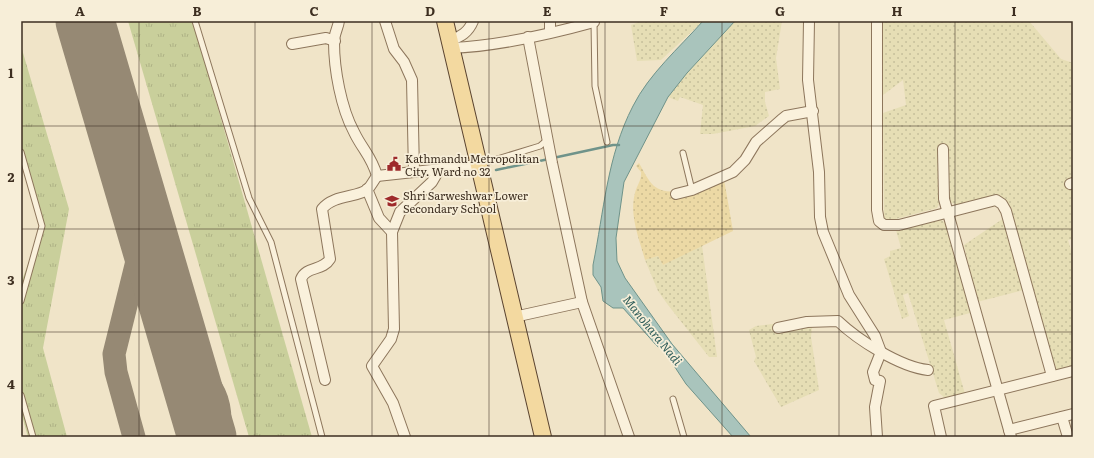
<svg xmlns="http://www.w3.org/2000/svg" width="1094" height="458" font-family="Literata,serif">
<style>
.farmland{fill:url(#farmland-dots)}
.grass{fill:url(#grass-tufts)}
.sand{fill:url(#sand-dots)}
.water{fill:#a9c4bc;stroke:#6f938a}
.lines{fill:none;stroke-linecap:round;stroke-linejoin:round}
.stream{stroke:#6f938a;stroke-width:2.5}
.taxiway{stroke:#968974;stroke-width:23}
.runway{stroke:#968974;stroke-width:59}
.lane-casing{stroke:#8d765c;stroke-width:7}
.street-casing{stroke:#8d765c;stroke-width:12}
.primary-casing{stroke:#5b4430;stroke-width:18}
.lane{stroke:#faf1dc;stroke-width:5}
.street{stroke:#faf1dc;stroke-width:10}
.primary{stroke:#f3d9a0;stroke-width:16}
.grid{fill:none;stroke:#3d2e20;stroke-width:1;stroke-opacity:0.55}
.labels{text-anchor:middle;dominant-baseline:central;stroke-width:3.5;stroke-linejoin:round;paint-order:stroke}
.poi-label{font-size:11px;fill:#3d2e20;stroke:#f7eed8;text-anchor:start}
.water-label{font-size:12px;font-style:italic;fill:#2f5d5a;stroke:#f7eed8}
.neatline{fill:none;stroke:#3d2e20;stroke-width:1.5}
.grid-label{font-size:13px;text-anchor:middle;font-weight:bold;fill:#3d2e20}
</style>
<defs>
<pattern id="farmland-dots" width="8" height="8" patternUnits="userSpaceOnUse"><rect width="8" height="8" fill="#e6deb5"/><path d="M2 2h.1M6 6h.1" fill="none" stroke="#c6bf9b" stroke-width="1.8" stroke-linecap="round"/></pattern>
<pattern id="grass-tufts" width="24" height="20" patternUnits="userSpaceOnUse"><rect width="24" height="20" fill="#c9cf9b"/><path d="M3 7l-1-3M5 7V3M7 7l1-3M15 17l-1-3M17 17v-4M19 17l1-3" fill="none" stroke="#aeb285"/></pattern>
<pattern id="sand-dots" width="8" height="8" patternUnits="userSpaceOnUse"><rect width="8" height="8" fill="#ecd9a5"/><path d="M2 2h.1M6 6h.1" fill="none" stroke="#cbbb8e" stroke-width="1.8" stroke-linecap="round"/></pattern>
</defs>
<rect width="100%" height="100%" fill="#f0e4c8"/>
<g class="farmland">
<path d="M642 21H703L661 60 637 61 631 25Z"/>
<path d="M735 21H782L776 58 780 89 765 92V102L769 116 755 126 713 134H700L703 105 680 97 678 101 668 97 687 73Z"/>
<path d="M883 21H1029L1061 59 1073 63V239L1068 240 1073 257V366L1056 370 1053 364 1009 206 1004 199 994 196 957 205 950 202 948 150H938L939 204 937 208 888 221 884 218 883 113 906 105 903 80 883 95Z"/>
<path d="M1004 218 1024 290 977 302 964 245Z"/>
<path d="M940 219 947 224 970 313 944 320 965 394 945 398 939 393 908 293 903 295 909 316 902 319 884 259 890 256V251L901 248 896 230Z"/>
<path d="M702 245 717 357H709L668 305 658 291 645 260 658 256 663 265Z"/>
<path d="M813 319 811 337 819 390 781 407 754 361 756 357 749 330 756 326Z"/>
</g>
<g class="grass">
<path d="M128 21H193L312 437H249Z"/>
<path d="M21 46 69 209 43 348 67 437H28L21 412V283L42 226 21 147Z"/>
</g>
<path class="sand" d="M639 163C643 170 648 181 654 186 673 201 703 181 722 174L725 185 733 231 663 265 658 256 645 260C639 238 629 215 635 193 637 185 642 180 641 172L636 166Z"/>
<path class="water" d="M703 21H735L687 73 668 97 624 182 616 238 617 261 625 278 672 344 751 437H733L686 384 663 349 657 346 623 308H613L603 301 601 287 593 275V265C604 211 607 156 633 106 649 74 679 48 703 21Z"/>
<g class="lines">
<g class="stream">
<path d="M553 158 613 145H619"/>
<path d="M496 170 549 159"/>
</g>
<g class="taxiway">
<path d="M180 348C187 366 202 374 212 389 220 402 223 424 216 437"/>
<path d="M134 437 116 372 114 354 142 241 141 213"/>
</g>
<path class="runway" d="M85 21 207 437"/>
<defs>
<g id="lane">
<path d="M195 21 249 198 271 242 322 437"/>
<path d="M594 22 595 86 607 142"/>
<path d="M21 152 42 226 21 301"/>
<path d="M683 153 692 190"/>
<path d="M481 164 540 146 547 140"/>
<path d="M21 395 33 437"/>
<path d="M673 399 684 437"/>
</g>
<g id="street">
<path d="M339 21C338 28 334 34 334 42 334 69 341 108 354 132 362 149 372 157 377 176L478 165"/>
<path d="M385 21 394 49 404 62 412 80 414 172"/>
<path d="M550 21V32"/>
<path d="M809 21 808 80 819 172 820 217 823 232 849 295 875 336 881 352 873 372 875 380 880 381 875 407 877 437"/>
<path d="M877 21V210L879 221 884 225H899L996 200 1002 204 1006 211 1052 376"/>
<path d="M528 37 552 163 582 302 629 437"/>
<path d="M450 41C461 36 468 33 473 21"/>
<path d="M292 44 326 38 335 41"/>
<path d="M451 48C499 46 547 35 594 22L593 21"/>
<path d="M943 149 944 199 1011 437"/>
<path d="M1070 184 1073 183"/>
<path d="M367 189 379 218 392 232"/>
<path d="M676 194 692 190 733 172 745 160 756 142 781 120 786 116 813 111"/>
<path d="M514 317 582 302"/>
<path d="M778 328 807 322 838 321C858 340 900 367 928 370"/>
<path d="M325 380 301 279C306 266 323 271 330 259L322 209C334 194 358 198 368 189 371 186 374 180 377 176"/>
<path d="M1062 417 1068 437"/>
<path d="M1009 430 1073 414"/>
<path d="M405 437 393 403 372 366 391 339 394 329 392 232 400 212 432 182 439 170"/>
<path d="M941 437 934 406 1073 371"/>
</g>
<path id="primary" d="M445 21 543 437"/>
</defs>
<use href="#lane" class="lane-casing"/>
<use href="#street" class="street-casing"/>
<use href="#primary" class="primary-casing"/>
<use href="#lane" class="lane"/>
<use href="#street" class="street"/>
<use href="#primary" class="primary"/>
</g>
<path class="grid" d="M139 21V437M255 21V437M372 21V437M489 21V437M605 21V437M722 21V437M839 21V437M955 21V437M21 126H1073M21 229H1073M21 332H1073"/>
<defs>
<symbol id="civic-bare" viewBox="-9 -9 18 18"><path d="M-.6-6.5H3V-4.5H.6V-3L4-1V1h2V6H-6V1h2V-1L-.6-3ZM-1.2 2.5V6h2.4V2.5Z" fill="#9e2a2b" stroke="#f7eed8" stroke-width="2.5" paint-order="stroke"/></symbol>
<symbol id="school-bare" viewBox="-9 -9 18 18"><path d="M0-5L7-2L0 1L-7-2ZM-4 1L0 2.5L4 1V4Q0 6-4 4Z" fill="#9e2a2b" stroke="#f7eed8" stroke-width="2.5" paint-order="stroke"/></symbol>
</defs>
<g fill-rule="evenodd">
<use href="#civic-bare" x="384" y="154" width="20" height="20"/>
<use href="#school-bare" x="382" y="191" width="20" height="20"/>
</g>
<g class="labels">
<g class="poi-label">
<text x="405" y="158">Kathmandu Metropolitan<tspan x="405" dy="13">City. Ward no 32</tspan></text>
<text x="403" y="195">Shri Sarweshwar Lower<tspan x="403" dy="13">Secondary School</tspan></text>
</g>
<g class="water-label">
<text transform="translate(653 330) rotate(51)">Manohara Nadi</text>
</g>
</g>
<rect width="1094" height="458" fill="none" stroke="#f7eed8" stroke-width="44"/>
<rect x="22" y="22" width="1050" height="414" class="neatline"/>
<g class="grid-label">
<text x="80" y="16">A</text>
<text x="197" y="16">B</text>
<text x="314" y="16">C</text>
<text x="430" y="16">D</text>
<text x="547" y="16">E</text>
<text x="664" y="16">F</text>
<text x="780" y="16">G</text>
<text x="897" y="16">H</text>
<text x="1014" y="16">I</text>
<text x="11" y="78">1</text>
<text x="11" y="182">2</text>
<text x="11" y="285">3</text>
<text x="11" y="389">4</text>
</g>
</svg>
